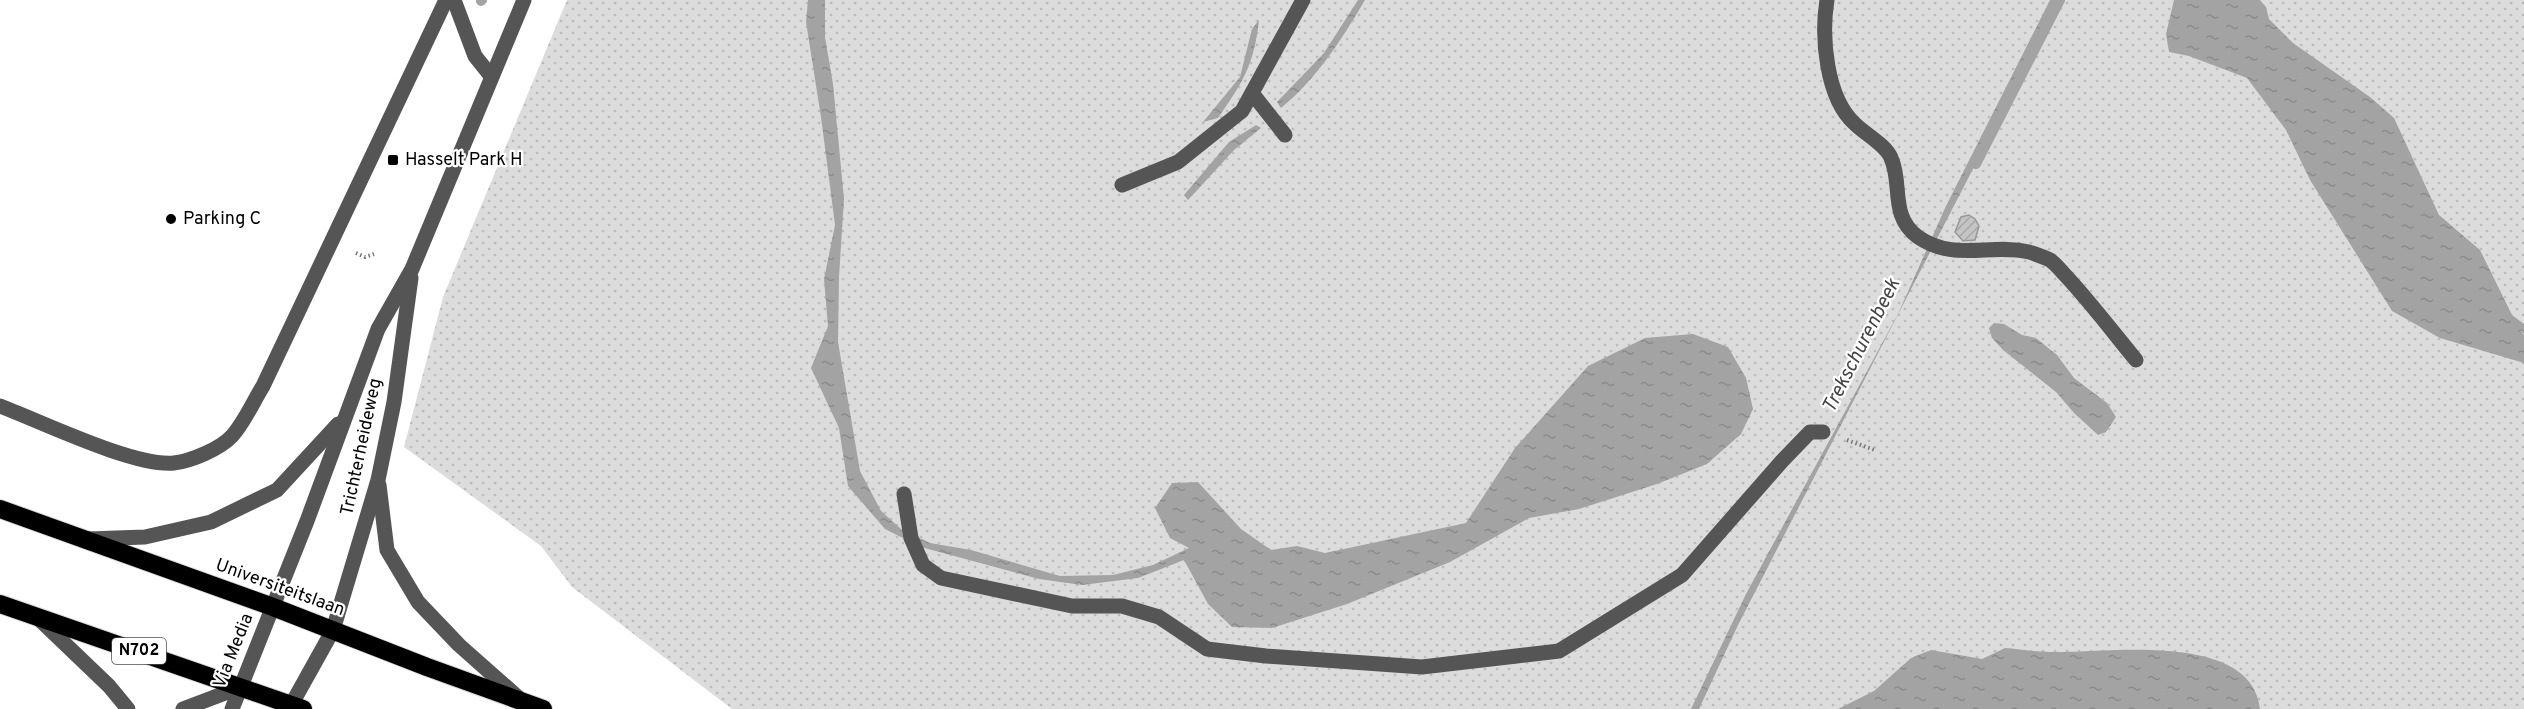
<svg xmlns="http://www.w3.org/2000/svg" width="2524" height="709" font-family="Overpass,sans-serif">
<style>
.grass{fill:url(#grass-dots)}
.water{fill:url(#water-ripples)}
.lines{fill:none;stroke-linecap:round;stroke-linejoin:round}
.stream{stroke:#a3a3a3;stroke-width:10}
.building{fill:url(#building-hatch);stroke:#999;stroke-width:1.5}
.highway-casing{stroke:#dbdbdb;stroke-width:20}
.path{stroke:#777;stroke-width:4;stroke-dasharray:1.5 3;stroke-linecap:butt}
.minor{stroke:#555;stroke-width:15}
.highway{stroke:#000;stroke-width:18}
.poi-dot{fill:#000;stroke:#fff;stroke-width:2}
.labels{text-anchor:middle;dominant-baseline:central;stroke-width:4.5;stroke-linejoin:round;paint-order:stroke}
.shield{fill:#fff;stroke:#4c4c4c;stroke-width:1.5}
.shield-label{font-size:16px;font-weight:bold;fill:#000}
.poi-label{font-size:18px;fill:#000;stroke:#fff;text-anchor:start}
.street-label{font-size:18px;fill:#000;stroke:#fff}
.water-label{font-size:20px;font-style:italic;fill:#444;stroke:#fff}
</style>
<defs>
<pattern id="grass-dots" width="8" height="8" patternUnits="userSpaceOnUse" patternTransform="scale(1.5)"><rect width="8" height="8" fill="#dcdcdc"/><path d="M2 2h.1M6 6h.1" fill="none" stroke="#bbb" stroke-width="1.8" stroke-linecap="round"/></pattern>
<pattern id="water-ripples" width="26" height="14" patternUnits="userSpaceOnUse" patternTransform="scale(1.5)"><rect width="26" height="14" fill="#a3a3a3"/><path d="M2 4q2-2 4 0t4 0M15 11q2-2 4 0t4 0" fill="none" stroke="#8b8b8b"/></pattern>
<pattern id="building-hatch" width="6" height="6" patternUnits="userSpaceOnUse" patternTransform="scale(1.5)"><rect width="6" height="6" fill="#c4c4c4"/><path d="M-1 1l2-2M0 6l6-6M5 7l2-2" fill="none" stroke="#a7a7a7"/></pattern>
</defs>
<rect width="100%" height="100%" fill="#fff"/>
<path class="grass" d="M567 0H2524V709H732L572 587 541 546 404 447 443 297Z"/>
<g class="water">
<path d="M808 0H825V37L833 84 844 199 839 277 838 342 860 471 881 511 902 530 930 543 971 550 1060 576 1113 575 1153 565 1189 548 1170 538 1155 508 1172 483 1198 482 1241 529 1271 550 1297 546 1325 553 1466 523 1515 448 1588 366 1645 338 1693 334 1728 347 1746 378 1753 409 1741 434 1707 464 1657 484 1579 509 1529 518 1450 562 1347 604 1272 628 1232 627 1208 604 1184 560 1138 578 1082 585 1039 579 921 547 885 529 848 486 839 428 811 368 828 326 824 279 835 225 821 117 806 22Z"/>
<path d="M1358 0H1365C1342 39 1316 80 1281 108L1277 102 1324 53Z"/>
<path d="M2050 0H2060L1738 625 1699 709H1691L1746 594 1898 314 1946 206Z"/>
<path d="M2174 0H2260L2266 7 2269 19 2293 43 2370 97 2394 118 2439 215 2480 250 2512 315 2524 324V334L2520 329 2524 335V363L2440 338 2392 311 2310 180 2286 130 2247 78 2189 56 2169 52 2166 34Z"/>
<path d="M1259 20C1254 65 1243 82 1218 118L1203 122 1240 77 1252 29Z"/>
<path d="M1256 125 1261 128 1234 150 1188 200 1184 195 1229 142Z"/>
<path d="M1994 323 2004 324 2022 335 2036 338 2057 355 2074 378 2107 403 2116 417 2106 432 2098 435 2074 413 2056 392 2003 350 1992 338 1989 328Z"/>
<path d="M2005 648C2020 649 2036 652 2051 652 2105 653 2252 630 2260 709H1838L1874 691 1911 658 1931 650 1982 659Z"/>
</g>
<g class="lines">
<g class="stream">
<path d="M481 1 482 0"/>
<path d="M1976 164 2060 0"/>
</g>
</g>
<path class="building" d="M1969 215 1975 219 1979 226 1975 240 1963 241 1955 232 1961 217Z"/>
<g class="lines">
<defs>
<g id="highway">
<path d="M0 509 273 607 427 667 543 709"/>
<path d="M0 604 303 709"/>
</g>
</defs>
<use href="#highway" class="highway-casing"/>
<g class="path">
<path d="M356 253 365 257 374 254"/>
<path d="M1847 440 1875 450"/>
</g>
<g class="minor">
<path d="M454 0 475 56 491 76"/>
<path d="M1827 0C1821 37 1826 98 1855 124 1865 134 1886 145 1891 158 1903 184 1889 216 1918 237 1954 262 1991 243 2029 252 2035 254 2044 257 2050 260 2056 264 2061 271 2066 276 2091 303 2113 332 2136 360"/>
<path d="M1252 93 1285 135"/>
<path d="M1122 185 1178 162 1242 111 1303 0"/>
<path d="M0 406C40 421 134 467 174 463 191 461 220 449 232 436 244 423 253 402 263 386L446 0"/>
<path d="M379 485 387 550 418 602 459 645 520 699"/>
<path d="M904 494 911 538 923 565 941 578 1072 606H1122L1159 617 1207 649 1266 656 1422 667 1559 651 1682 575 1782 461 1810 432H1823"/>
<path d="M88 539 145 537 211 522 277 490 338 424"/>
<path d="M38 618 109 686 128 709"/>
<path d="M183 709 241 687"/>
<path d="M232 709 307 521 378 329 412 269 524 0"/>
<path d="M289 709 333 630 378 480 394 402 411 278"/>
</g>
<use href="#highway" class="highway"/>
</g>
<g class="poi-dot">
<rect x="387" y="154" width="12" height="12" rx="3"/>
<circle cx="171" cy="219" r="6"/>
</g>
<g class="labels">
<rect class="shield" x="112" y="638" width="54" height="26" rx="4.5"/>
<g class="shield-label">
<text x="139" y="651">N702</text>
</g>
<g class="poi-label">
<text x="405" y="160">Hasselt Park H</text>
<text x="183" y="219">Parking C</text>
</g>
<g class="street-label">
<text transform="translate(362 447) rotate(-78)">Trichterheideweg</text>
<text transform="translate(280 588) rotate(20)">Universiteitslaan</text>
<text transform="translate(234 651) rotate(-68)">Via Media</text>
</g>
<g class="water-label">
<text transform="translate(1862 346) rotate(-63)">Trekschurenbeek</text>
</g>
</g>
</svg>
